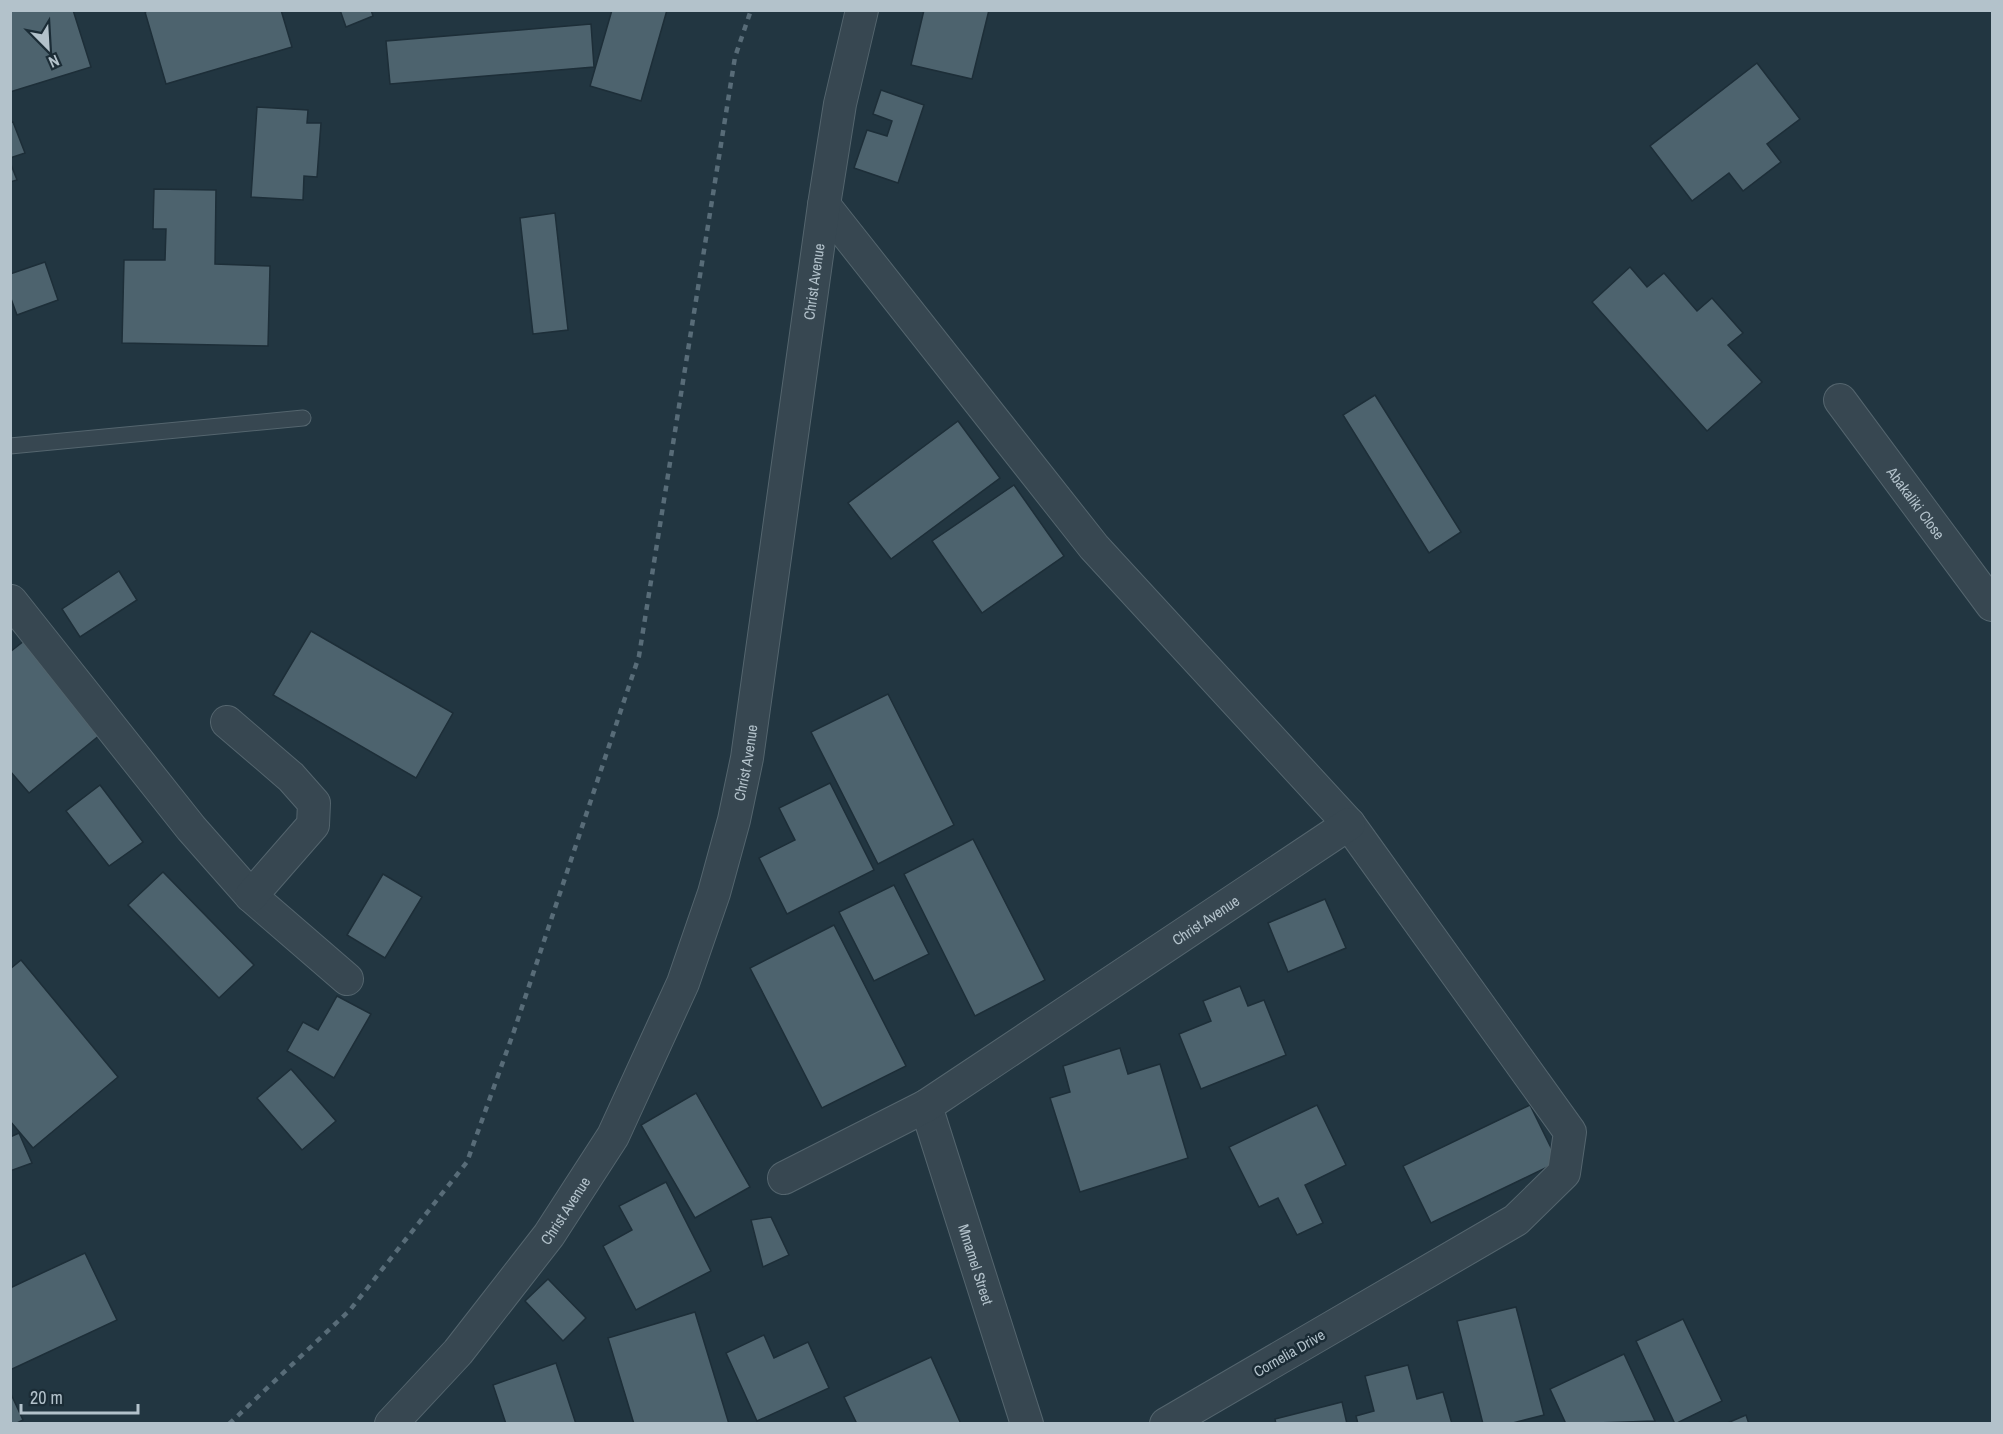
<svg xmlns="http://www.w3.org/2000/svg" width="2003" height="1434" font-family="'Archivo Narrow',sans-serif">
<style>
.building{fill:#4d636e;stroke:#1d2e38;stroke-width:1.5}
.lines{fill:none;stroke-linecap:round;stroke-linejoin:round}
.lane-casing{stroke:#54656e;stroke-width:17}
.street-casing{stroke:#54656e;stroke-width:34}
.lane{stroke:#374751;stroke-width:15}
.street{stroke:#374751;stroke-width:32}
.rail{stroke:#586c78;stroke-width:4.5;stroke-dasharray:6 6;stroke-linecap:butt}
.labels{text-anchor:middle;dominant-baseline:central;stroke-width:5;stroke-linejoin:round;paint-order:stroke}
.street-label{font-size:15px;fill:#b3c2cb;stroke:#1b2c36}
</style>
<rect width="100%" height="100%" fill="#223641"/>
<g class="building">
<path d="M10 10H73L91 67 10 92Z"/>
<path d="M150 10H281L292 47 166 84 145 12Z"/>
<path d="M340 10H371L373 16 346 27Z"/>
<path d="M612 10H667L641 101 590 86Z"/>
<path d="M924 10H989L972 79 911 65Z"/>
<path d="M591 24 594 67 390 84 386 41Z"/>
<path d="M1757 63 1800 119 1767 144 1781 162 1743 191 1729 173 1692 201 1650 146Z"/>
<path d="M881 90 924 105 898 183 854 168 867 130 887 136 892 121 873 114Z"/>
<path d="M257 107 308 110 307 123H321L317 177 304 176 303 200 251 197Z"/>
<path d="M13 122 25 153 10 158V123Z"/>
<path d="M10 162 17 180 10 182Z"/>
<path d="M154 189 216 190 215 264 270 266 268 346 122 343 124 260H165L166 229H153Z"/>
<path d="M555 213 568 330 533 334 520 218Z"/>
<path d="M45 262 58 300 17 315 10 296V274Z"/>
<path d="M1630 267 1647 287 1664 273 1697 311 1712 298 1743 333 1728 345 1762 382 1707 431 1592 302Z"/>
<path d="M1375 395 1461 532 1429 553 1343 415Z"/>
<path d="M958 421 1000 478 891 559 848 503Z"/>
<path d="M1014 485 1064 556 982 613 932 541Z"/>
<path d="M119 571 137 600 80 637 62 609Z"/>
<path d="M311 631 453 713 416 778 273 695Z"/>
<path d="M29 637 106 730 29 793 10 771V652Z"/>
<path d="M888 694 954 825 878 864 811 732Z"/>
<path d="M830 783 874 870 787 914 759 858 795 840 779 808Z"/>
<path d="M100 785 143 842 109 866 66 811Z"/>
<path d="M973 839 1045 980 975 1016 904 874Z"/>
<path d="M163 872 254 965 219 998 128 905Z"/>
<path d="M383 874 422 897 385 958 347 935Z"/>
<path d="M894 885 929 954 874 981 839 912Z"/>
<path d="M1325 899 1346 948 1288 972 1268 923Z"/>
<path d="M834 925 906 1066 822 1108 750 968Z"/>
<path d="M21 960 118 1077 33 1148 10 1121V969Z"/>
<path d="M1240 986 1248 1006 1264 1000 1286 1055 1201 1089 1179 1034 1211 1021 1203 1001Z"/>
<path d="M337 996 371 1014 334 1078 287 1051 303 1022 318 1030Z"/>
<path d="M1120 1048 1128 1074 1160 1064 1188 1158 1080 1192 1050 1098 1070 1092 1063 1066Z"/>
<path d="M291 1069 336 1121 302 1150 257 1098Z"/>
<path d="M696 1093 750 1187 695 1218 641 1125Z"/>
<path d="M1317 1105 1346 1165 1305 1185 1323 1223 1297 1235 1278 1198 1259 1207 1229 1147Z"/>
<path d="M1530 1105 1558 1162 1431 1223 1403 1166Z"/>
<path d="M19 1133 32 1163 10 1171V1137Z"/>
<path d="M666 1182 711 1271 636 1310 603 1246 632 1230 619 1206Z"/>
<path d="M771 1217 789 1255 763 1267 751 1220Z"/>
<path d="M85 1253 117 1320 10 1370V1288Z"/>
<path d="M548 1279 586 1318 563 1341 525 1301Z"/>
<path d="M1516 1307 1544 1415 1509 1424H1483L1457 1321Z"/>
<path d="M695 1312 729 1424H634L608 1338Z"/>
<path d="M1683 1319 1722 1401 1675 1424 1636 1341Z"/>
<path d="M764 1335 774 1358 808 1342 829 1388 757 1421 726 1353Z"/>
<path d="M1624 1354 1655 1421 1566 1424 1550 1389Z"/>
<path d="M931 1357 961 1424H857L844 1397Z"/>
<path d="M556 1363 576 1424H506L493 1385Z"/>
<path d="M1408 1365 1417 1399 1443 1392 1452 1424H1358L1356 1416 1374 1411 1365 1376Z"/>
<path d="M10 1392 23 1420 15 1424H10Z"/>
<path d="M1342 1402 1347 1424H1276L1275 1419Z"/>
<path d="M1746 1415 1749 1424H1725Z"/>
</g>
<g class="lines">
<defs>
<path id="lane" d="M10 446 303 418"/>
<g id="street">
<path d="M824 205 1094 547 1349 824 1570 1132 1564 1173 1516 1220 1166 1424"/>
<path id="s1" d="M1840 400 1992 605"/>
<path d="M11 601 191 828 251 896 347 979"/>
<path d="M227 722 291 777 314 803 313 825 251 896"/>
<path id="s2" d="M926 1106 1027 1424"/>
<path id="s3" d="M784 1178 926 1106 1349 824"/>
<path id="s4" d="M391 1424 458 1352 549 1235 613 1136 683 983 714 893 734 820 747 758 824 205 840 104 862 10"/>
</g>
</defs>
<use href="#lane" class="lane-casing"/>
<use href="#street" class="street-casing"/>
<use href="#lane" class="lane"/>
<use href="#street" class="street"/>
<path class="rail" d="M229 1424 350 1310 467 1162 514 1031 639 656 735 57 751 10"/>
</g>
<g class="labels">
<g class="street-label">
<text stroke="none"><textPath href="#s4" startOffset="1248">Christ Avenue</textPath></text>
<text stroke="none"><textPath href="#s1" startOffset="128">Abakaliki Close</textPath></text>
<text stroke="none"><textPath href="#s4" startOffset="762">Christ Avenue</textPath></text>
<text stroke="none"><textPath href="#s3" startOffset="495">Christ Avenue</textPath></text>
<text stroke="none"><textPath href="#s4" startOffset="276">Christ Avenue</textPath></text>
<text stroke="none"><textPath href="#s2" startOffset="166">Mmamel Street</textPath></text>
<text transform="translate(1289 1353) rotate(-30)">Cornelia Drive</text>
</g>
</g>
<rect width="2003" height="1434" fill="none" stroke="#b3c2cb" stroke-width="24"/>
<g transform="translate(48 48) rotate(156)" stroke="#1b2c36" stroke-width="4.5" paint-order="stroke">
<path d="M0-4.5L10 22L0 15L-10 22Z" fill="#b3c2cb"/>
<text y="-9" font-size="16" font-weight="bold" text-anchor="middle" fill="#b3c2cb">N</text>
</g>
<path d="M21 1404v9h117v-9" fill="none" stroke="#b3c2cb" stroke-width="3"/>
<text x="30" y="1404" font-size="18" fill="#b3c2cb" stroke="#1b2c36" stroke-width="4.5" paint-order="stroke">20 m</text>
</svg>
